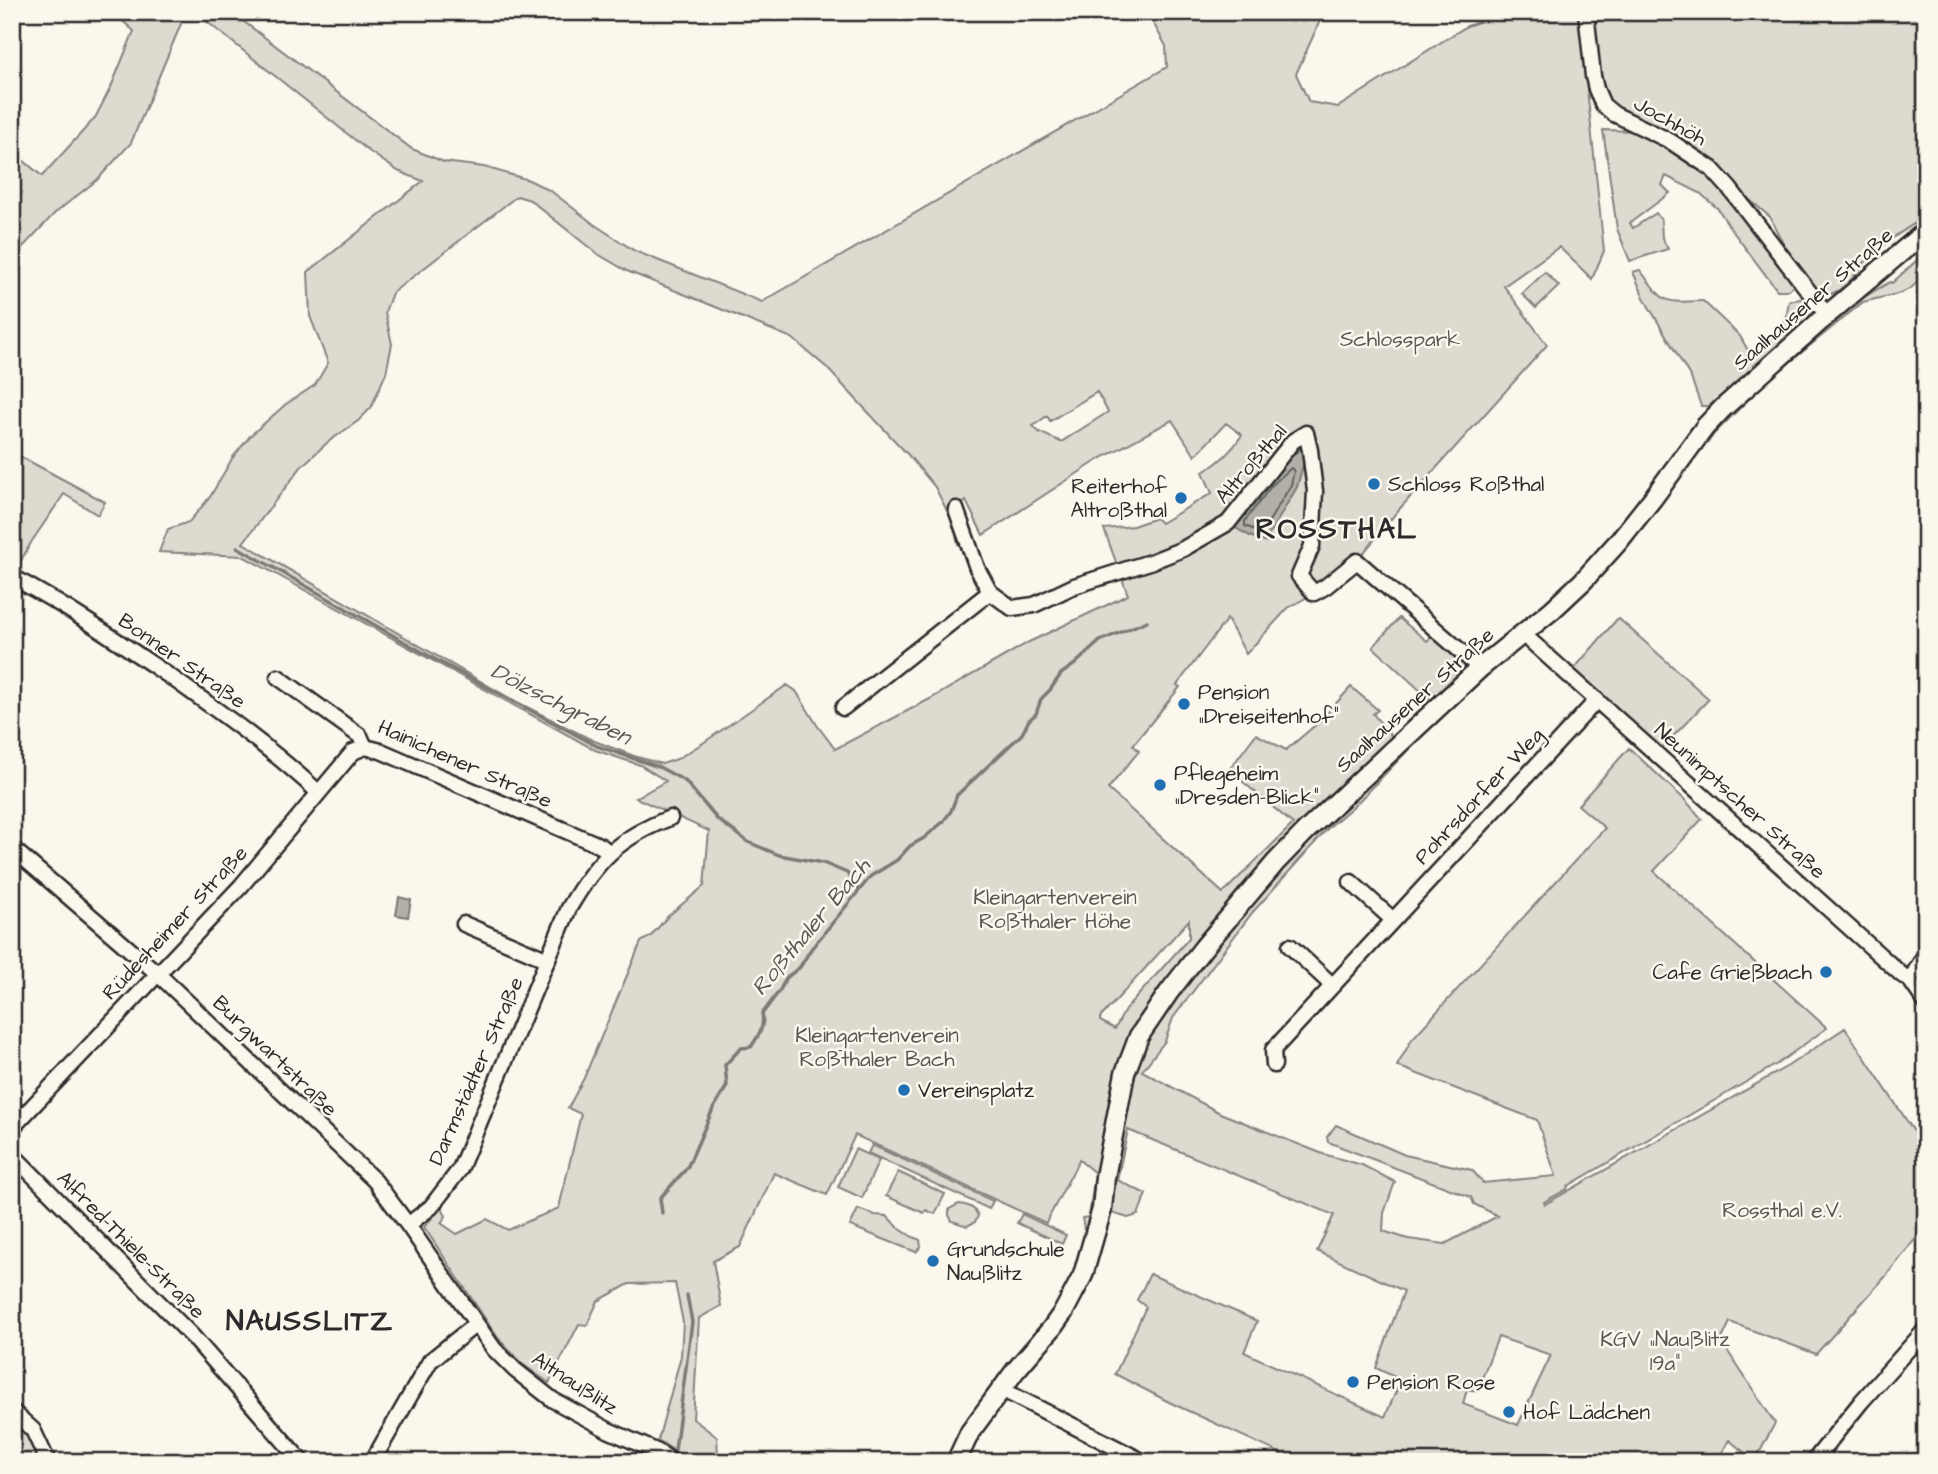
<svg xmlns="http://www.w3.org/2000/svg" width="1938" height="1474" font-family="'Architects Daughter',sans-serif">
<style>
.green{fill:#dddad0;stroke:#84827e;stroke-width:2;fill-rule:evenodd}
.water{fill:#b1afa7;stroke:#7b7a75;stroke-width:2}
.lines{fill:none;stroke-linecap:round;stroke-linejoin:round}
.shore{stroke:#61605d;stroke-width:2}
.stream{stroke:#7b7a75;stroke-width:3.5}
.minor-casing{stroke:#2b2b2b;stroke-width:19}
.tertiary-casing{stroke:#2b2b2b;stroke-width:23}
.minor{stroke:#fbf7ec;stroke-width:14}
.tertiary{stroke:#fbf7ec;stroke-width:18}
.poi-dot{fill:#1f6fb2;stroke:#fbf7ec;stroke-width:2.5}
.labels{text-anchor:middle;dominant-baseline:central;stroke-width:5;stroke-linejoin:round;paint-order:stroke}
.street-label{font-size:21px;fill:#2b2b2b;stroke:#fbf7ec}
.park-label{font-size:21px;fill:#585754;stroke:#fbf7ec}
.poi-label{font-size:21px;fill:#2b2b2b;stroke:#fbf7ec;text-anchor:start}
.water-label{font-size:23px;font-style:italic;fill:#5a5956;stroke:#fbf7ec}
.district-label{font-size:28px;font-weight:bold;letter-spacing:2px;fill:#2b2b2b;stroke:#fbf7ec}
</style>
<rect width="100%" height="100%" fill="#fbf7ec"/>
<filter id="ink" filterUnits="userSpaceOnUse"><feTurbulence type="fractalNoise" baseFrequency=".0143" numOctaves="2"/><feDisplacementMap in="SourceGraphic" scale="14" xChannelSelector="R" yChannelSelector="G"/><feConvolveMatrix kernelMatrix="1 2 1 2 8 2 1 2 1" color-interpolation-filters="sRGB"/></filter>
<g filter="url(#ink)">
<g class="green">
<path d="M112 12H186L131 143 97 180 55 213 20 250 12 263V151L42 176 95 118 111 87 134 31Z"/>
<path d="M195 12H231L412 149 444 162 484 167 529 180 551 191 595 225 635 251 762 302 1167 67 1166 46 1147 12H1324L1296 74 1309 102 1338 107 1467 26 1481 21 1493 12H1579L1604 251 1592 279 1559 247 1504 286 1547 345 1395 514 1357 561 1325 587 1288 608 1246 654 1227 619 1177 685 1180 687 1133 745 1139 751 1108 789 1223 893 1293 824 1229 770 1256 734 1286 750 1319 722 1351 687 1378 710 1373 714 1398 744 1415 743 1356 804 1329 827 1252 913 1173 1018 1165 1041 1142 1071 1220 1113 1323 1154 1362 1165 1395 1182 1384 1213 1383 1231 1408 1239 1445 1244 1498 1216 1474 1204 1471 1197 1328 1142 1327 1137 1336 1125 1405 1155 1472 1170 1483 1183 1556 1176 1537 1120 1397 1066 1412 1039 1605 828 1578 805 1629 748 1685 800 1702 819 1654 871 1827 1028 1777 1064 1568 1186 1567 1189 1544 1202 1545 1204 1788 1066 1845 1028 1915 1133 1926 1143V1226L1885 1277 1816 1354 1730 1322 1721 1341 1775 1423 1755 1461 1729 1440 1717 1462H1299L1169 1402 1115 1374 1146 1307 1137 1300 1150 1274 1257 1321 1244 1352 1385 1417 1401 1380 1376 1368 1404 1291 1317 1251 1334 1215 1128 1130 1117 1180 1146 1194 1138 1215 1128 1218 1102 1210 1092 1248 1085 1233 1082 1218 1089 1217 1095 1173 1079 1160 1046 1223 855 1135 827 1195 774 1173 740 1247 713 1261 721 1306 699 1318 693 1419 717 1437 718 1457C694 1469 679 1453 658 1440L681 1356 683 1322 675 1283 629 1284 598 1301 587 1325 579 1324 549 1383 521 1363 498 1338 424 1227 441 1207 446 1216 441 1223 457 1234 487 1219 508 1230 559 1208 581 1114 568 1108 584 1078 641 942 651 936 668 916 704 886 709 831 636 798 666 781 640 765 595 750 243 556 159 552 168 529 189 522 210 497 233 457 251 435 286 404 315 385 328 363 310 316 308 272 423 181 398 171 370 152ZM517 196 530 200 596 253 627 271 792 338 826 367 910 457 935 487 954 525 958 544 967 541 956 509 966 501 983 535 1098 460 1172 420 1195 456 1226 423 1242 435C1232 451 1219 463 1203 472L1212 493 1161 523 1156 518 1133 526 1104 529 1128 595 1029 642 930 699 835 749 817 725 796 691 787 685 703 743 677 759 662 764 634 756 592 740 513 700 243 543 302 466 328 442 358 421 371 408 386 373 392 344 385 312 392 293ZM1097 392 1108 412 1061 442 1039 432 1033 426 1047 416 1050 421ZM1189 920V938L1125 1010 1115 1029 1100 1021V1018ZM1498 1337 1551 1355 1518 1425 1463 1404 1467 1389 1477 1391Z"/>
<path d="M1586 12H1926V217C1906 228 1888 240 1871 256 1856 271 1852 285 1831 294L1818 291 1809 283 1786 250 1770 217 1744 195 1715 164 1603 105Z"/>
<path d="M1603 130 1637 131 1692 163 1715 182 1795 285 1788 290H1777L1731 229 1718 209 1700 193 1666 176 1662 185 1670 193 1630 223 1633 228 1656 213 1661 220 1662 238 1668 249 1630 261 1617 229Z"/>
<path d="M1926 247V275L1911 288 1901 293 1863 302 1768 380 1714 434 1707 444 1705 441 1711 430 1847 307 1890 282 1892 283 1917 260Z"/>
<path d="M1640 270C1665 303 1660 303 1703 301L1740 336 1750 354 1775 335 1786 318 1789 301 1805 298C1810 307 1811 313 1807 322L1709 406H1701L1691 378 1645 300 1633 272Z"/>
<path d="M1545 272 1559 286 1536 308 1522 294Z"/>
<path d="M12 452 105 502 98 515 64 494 32 541 15 571 12 570Z"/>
<path d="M1399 618 1427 641 1437 631 1480 668 1438 707 1373 647Z"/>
<path d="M1618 618 1709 699 1661 749 1573 670Z"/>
<path d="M872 1145 993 1201 989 1209 868 1153Z"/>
<path d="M855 1149 879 1160 862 1198 838 1187Z"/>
<path d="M898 1172 945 1194 935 1214 926 1210 924 1213 886 1196Z"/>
<path d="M959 1204C967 1205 975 1207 978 1216L975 1222 967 1226 952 1221 949 1215V1209Z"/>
<path d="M858 1209 875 1215 887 1216C897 1227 906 1235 920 1240L921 1247 916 1252 850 1226Z"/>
<path d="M1022 1214 1066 1235 1062 1244 1017 1223Z"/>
<path d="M12 1420 32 1441 43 1462H12Z"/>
</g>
<g class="water">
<path d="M1301 448 1305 458 1297 487 1265 542 1250 536 1232 526 1266 480Z"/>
<path d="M399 897 411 900 408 917 396 915Z"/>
</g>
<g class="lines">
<path class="shore" d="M1291 468 1294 471 1291 485 1263 531 1260 532 1245 526V521L1272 485Z"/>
<g class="stream">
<path d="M237 547 440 662 597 746 659 767 685 781 717 819 748 842 779 855 823 863 847 873 859 890"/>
<path d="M662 1213 660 1198 687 1168 713 1109 727 1086 725 1065 741 1048 751 1047C758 1036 765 1027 762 1014L780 990 786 978 800 967 811 949 871 876 897 860 910 846 924 838 943 822 951 811 957 795 1022 734 1029 720 1036 714 1041 699 1050 690 1061 674 1075 664 1100 641 1147 621"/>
<path d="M675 1450 692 1322 687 1295"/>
</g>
<defs>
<g id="minor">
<path d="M1586 12 1593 76 1596 89 1603 105 1614 114 1670 141 1712 169 1730 189 1827 315"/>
<path d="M956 509 977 568 990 592 1012 608 1034 605 1074 586 1153 561 1183 549 1228 523 1293 441 1306 433 1310 450 1315 491 1312 546 1299 576 1314 593 1325 587 1357 561 1480 668"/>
<path d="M12 577C69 607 122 644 175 680 224 715 274 751 318 792"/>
<path d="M1523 634 1902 975 1910 980 1926 1003"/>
<path d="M278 677 360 736 365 747 381 751 601 846 609 852"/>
<path d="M843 708 990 592"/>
<path d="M12 848 158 974 375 1181 408 1225 494 1349 515 1370 553 1400 608 1430 658 1452 673 1462"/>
<path d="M1351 882 1393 920"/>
<path d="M464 924 548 960"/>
<path d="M1290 946 1332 985"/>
<path d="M1910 980 1926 953"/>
<path d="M1274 1065 1273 1050 1597 700"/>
<path d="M12 1128 241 886 353 752 365 747"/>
<path d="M12 1154 193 1337 302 1462"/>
<path d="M408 1225 431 1207 460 1169 569 908C597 860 618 838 670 818"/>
<path d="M1001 1389 1144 1462"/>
<path d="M12 1411 33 1430 48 1462"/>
<path d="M372 1462 430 1361 476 1324"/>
<path d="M1813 1462 1861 1402 1926 1329"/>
</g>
<path id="tertiary" d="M956 1462 970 1432 1015 1371 1052 1328 1064 1311 1083 1275 1102 1209 1105 1177 1125 1073 1139 1036 1169 992 1204 947 1276 862 1306 831 1480 668 1552 610 1583 581 1618 542 1653 498 1705 427 1723 408 1827 315 1926 231"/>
</defs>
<use href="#minor" class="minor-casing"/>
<use href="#tertiary" class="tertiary-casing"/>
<use href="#minor" class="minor"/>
<use href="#tertiary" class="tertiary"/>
</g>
</g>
<g class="poi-dot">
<circle cx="1374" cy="484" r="7"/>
<circle cx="1181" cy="498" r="7"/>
<circle cx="1184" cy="704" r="7"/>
<circle cx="1160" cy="785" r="7"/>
<circle cx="1826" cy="972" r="7"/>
<circle cx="904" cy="1090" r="7"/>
<circle cx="933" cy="1261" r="7"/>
<circle cx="1353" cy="1382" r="7"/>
<circle cx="1509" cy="1412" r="7"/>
</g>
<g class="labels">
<g class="street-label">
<text transform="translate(1670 121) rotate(29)">Jochhöh</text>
<text transform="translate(1813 299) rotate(-41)">Saalhausener Straße</text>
<text transform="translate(1251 464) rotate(-49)">Altroßthal</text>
<text transform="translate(182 661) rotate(35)">Bonner Straße</text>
<text transform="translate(1415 700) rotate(-42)">Saalhausener Straße</text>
<text transform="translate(465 764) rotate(24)">Hainichener Straße</text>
<text transform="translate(1479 796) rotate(-47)">Pohrsdorfer Weg</text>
<text transform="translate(1740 801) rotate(42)">Neunimptscher Straße</text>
<text transform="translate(175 923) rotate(-47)">Rüdesheimer Straße</text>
<text transform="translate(275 1056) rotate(44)">Burgwartstraße</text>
<text transform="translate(476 1071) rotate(-66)">Darmstädter Straße</text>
<text transform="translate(131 1245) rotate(45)">Alfred-Thiele-Straße</text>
<text transform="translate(575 1383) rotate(33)">Altnaußlitz</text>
</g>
<g class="park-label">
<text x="1400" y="339">Schlosspark</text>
<text x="1055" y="897">Kleingartenverein<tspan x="1055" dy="24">Roßthaler Höhe</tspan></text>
<text x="877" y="1035">Kleingartenverein<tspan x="877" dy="24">Roßthaler Bach</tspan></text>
<text x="1782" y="1210">Rossthal e.V.</text>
<text x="1665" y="1339">KGV „Naußlitz<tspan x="1665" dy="24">19a“</tspan></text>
</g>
<g class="poi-label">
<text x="1388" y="484">Schloss Roßthal</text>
<text x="1167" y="486" text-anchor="end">Reiterhof<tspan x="1167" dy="24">Altroßthal</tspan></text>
<text x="1198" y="692">Pension<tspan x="1198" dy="24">„Dreiseitenhof“</tspan></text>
<text x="1174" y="773">Pflegeheim<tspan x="1174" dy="24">„Dresden-Blick“</tspan></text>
<text x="1812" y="972" text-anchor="end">Cafe Grießbach</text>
<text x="918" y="1090">Vereinsplatz</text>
<text x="947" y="1249">Grundschule<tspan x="947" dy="24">Naußlitz</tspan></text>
<text x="1367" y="1382">Pension Rose</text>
<text x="1523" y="1412">Hof Lädchen</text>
</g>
<g class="water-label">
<text transform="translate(561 704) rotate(27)">Dölzschgraben</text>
<text transform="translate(811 927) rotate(-50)">Roßthaler Bach</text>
</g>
<g class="district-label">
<text x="1337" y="529">ROSSTHAL</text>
<text x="310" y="1321">NAUSSLITZ</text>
</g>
</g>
<rect width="1938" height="1474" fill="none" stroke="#fbf7ec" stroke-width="42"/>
<rect x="21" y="21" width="1896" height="1432" fill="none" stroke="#2b2b2b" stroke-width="2.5" filter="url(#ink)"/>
</svg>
